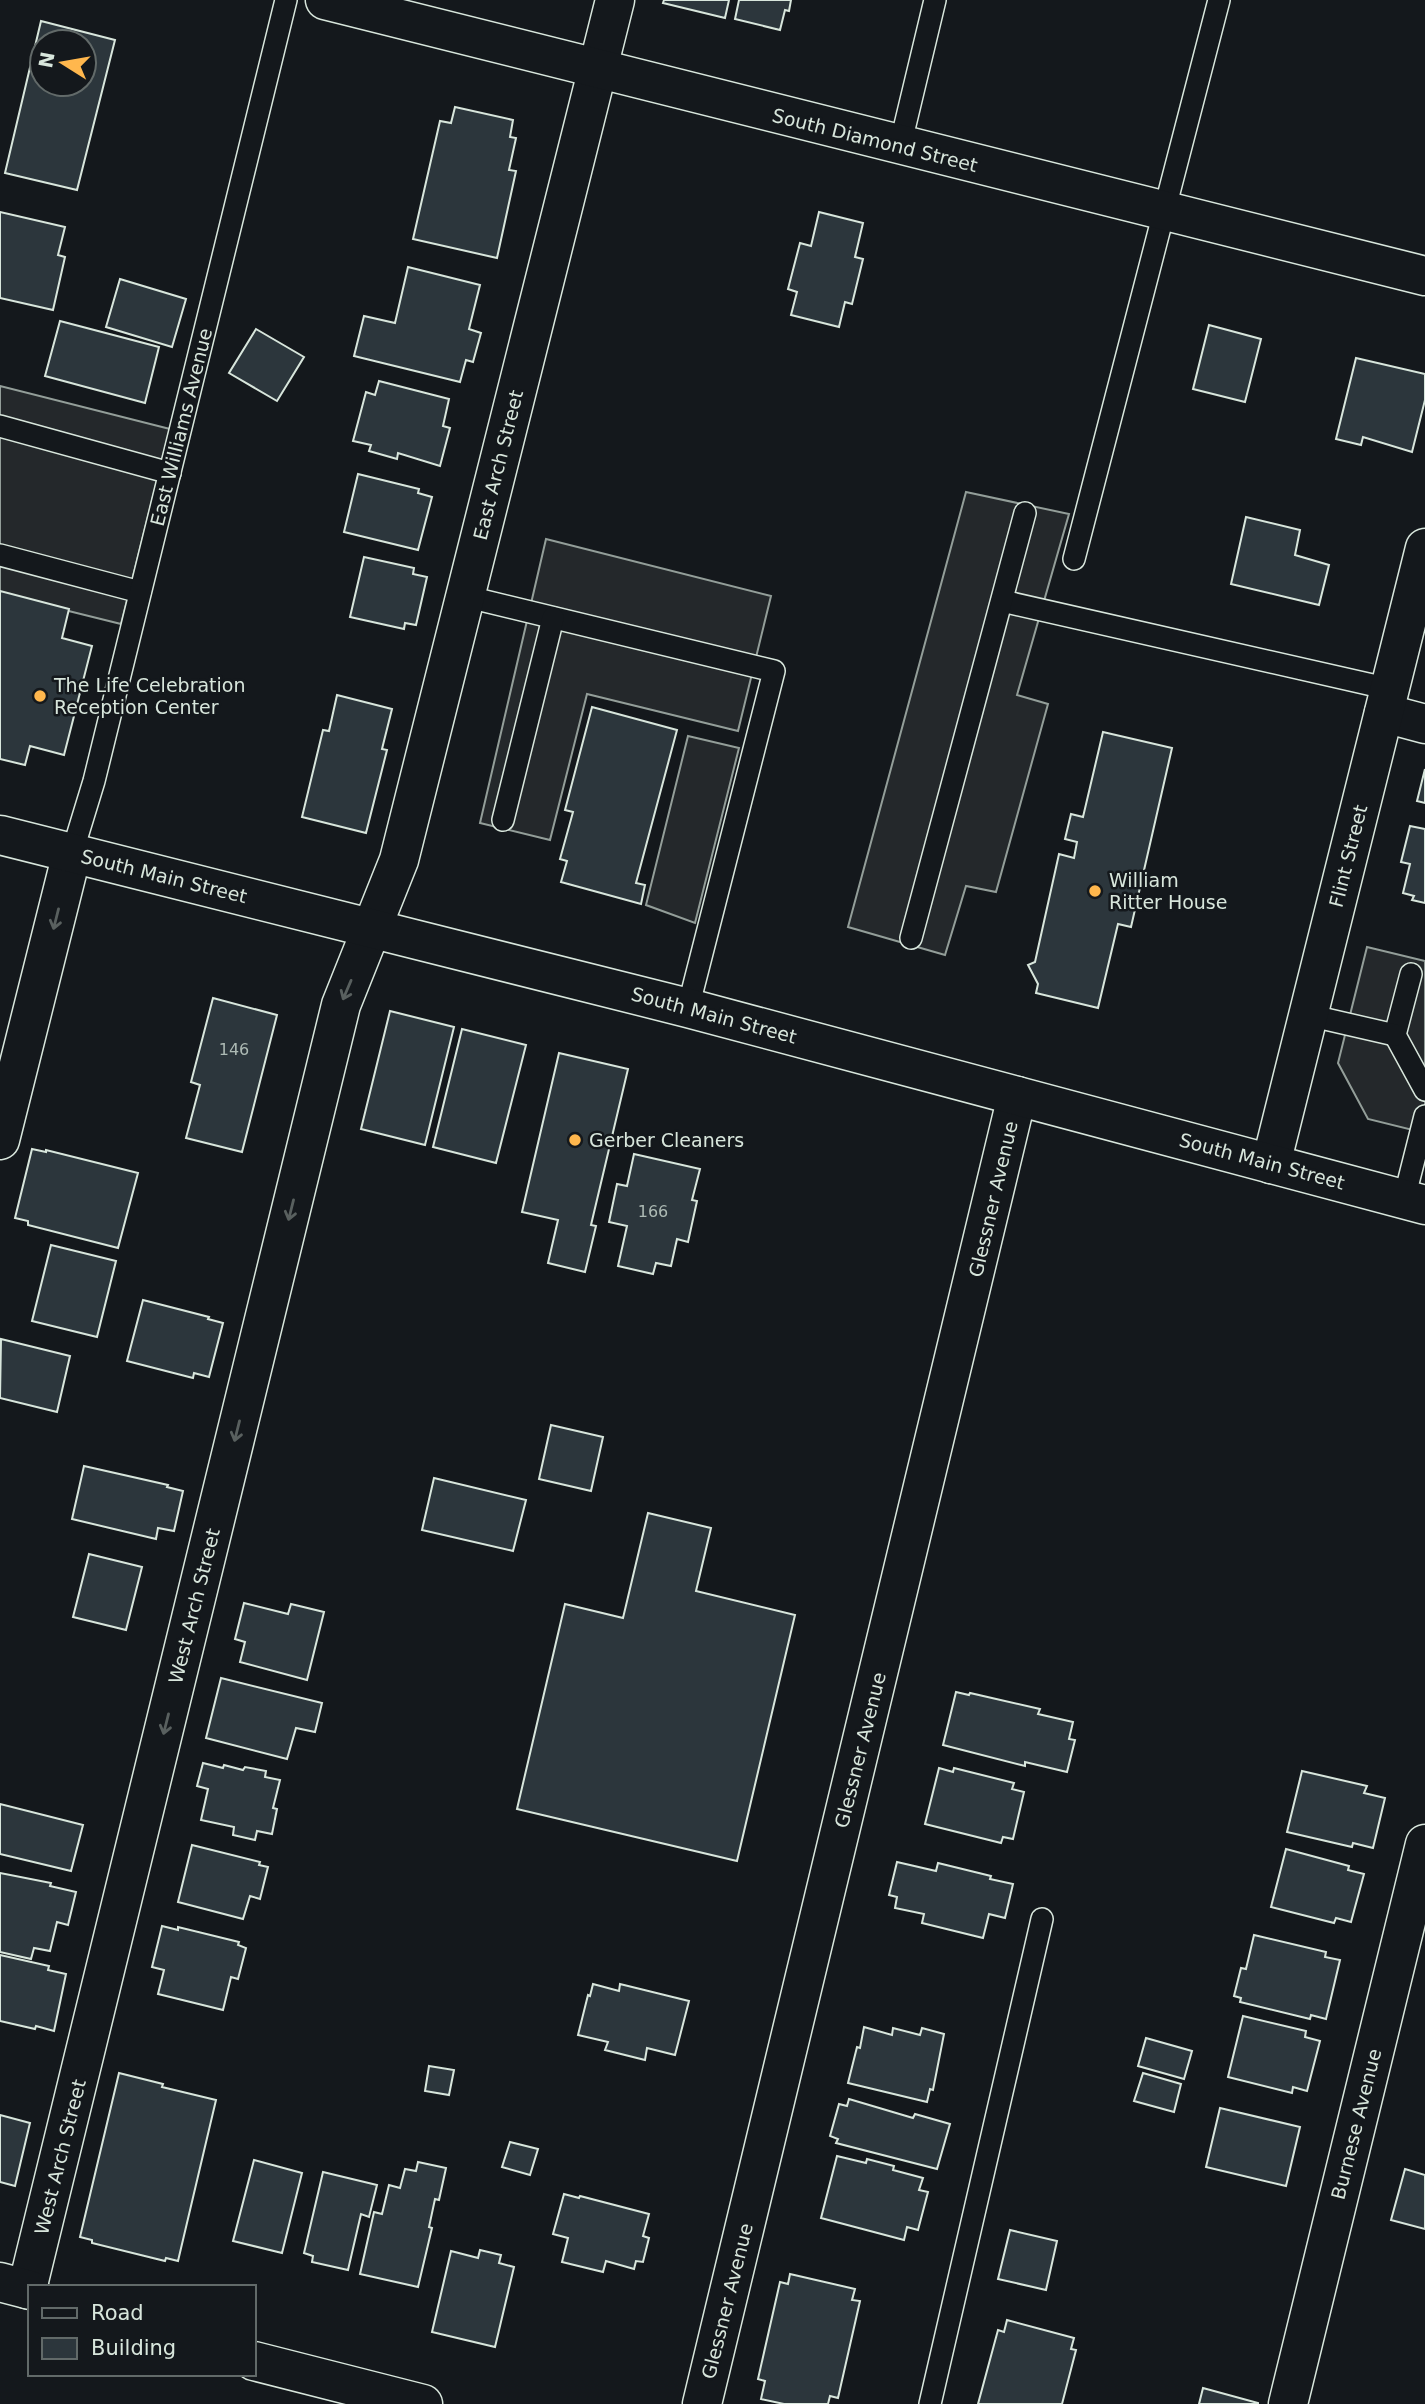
<svg xmlns="http://www.w3.org/2000/svg" width="1425" height="2404" font-family="'DejaVu Sans',sans-serif">
<style>
.parking{fill:#24282b;stroke:#939e99;stroke-width:2}
.building{fill:#2c363c;stroke:#d8e6dc;stroke-width:2;fill-rule:evenodd}
.lines{fill:none;stroke-linecap:round;stroke-linejoin:round}
.service-casing{stroke:#d8e6dc;stroke-width:24}
.minor-casing{stroke:#d8e6dc;stroke-width:41}
.tertiary-casing{stroke:#d8e6dc;stroke-width:41}
.trunk-casing{stroke:#d8e6dc;stroke-width:41}
.service{stroke:#14181c;stroke-width:21}
.minor{stroke:#14181c;stroke-width:38}
.tertiary{stroke:#14181c;stroke-width:38}
.trunk{stroke:#14181c;stroke-width:38}
.oneway{stroke:#59605f}
.poi-dot{fill:#ffb74d;stroke:#14181c;stroke-width:2.5}
.labels{text-anchor:middle;dominant-baseline:central;stroke-width:5;stroke-linejoin:round;paint-order:stroke}
.number-label{font-size:16px;fill:#adbab4}
.street-label{font-size:19px;fill:#d8e6dc;stroke:#14181c}
.poi-label{font-size:19px;fill:#d8e6dc;stroke:#14181c;text-anchor:start}
</style>
<rect width="100%" height="100%" fill="#14181c"/>
<g class="parking">
<path d="M0 386 170 429 121 624 0 594Z"/>
<path d="M966 492 1069 514 1017 695 1048 704 996 892 966 886 945 955 848 927Z"/>
<path d="M546 539 771 596 738 731 587 694 550 840 480 823Z"/>
<path d="M688 736 739 748 695 923 646 905Z"/>
<path d="M1367 947 1425 961V1133L1368 1119 1338 1063Z"/>
</g>
<g class="building">
<path d="M664 0H729L725 18 663 3Z"/>
<path d="M739 0H791L789 11 785 10 780 30 735 19Z"/>
<path d="M41 21 115 40 77 190 5 173ZM42 42H84V84H42Z"/>
<path d="M455 107 513 120 510 137 516 138 509 170 516 171 497 258 413 239 440 121 451 123Z"/>
<path d="M0 212 65 227 58 255 65 257 53 310 0 298Z"/>
<path d="M819 212 863 223 855 257 863 259 852 304 845 302 839 327 791 315 797 292 788 289 800 243 811 246Z"/>
<path d="M408 267 480 285 469 329 481 333 473 362 466 360 460 382 354 356 364 316 395 323Z"/>
<path d="M120 279 186 299 172 347 106 327Z"/>
<path d="M60 321 159 347 145 403 45 376Z"/>
<path d="M1209 325 1261 339 1245 402 1193 389Z"/>
<path d="M256 329 304 357 277 401 229 373Z"/>
<path d="M1356 358 1425 374V400L1412 452 1363 437 1361 445 1336 439Z"/>
<path d="M379 381 449 399 443 426 450 428 440 466 398 453 397 459 369 451 371 445 353 441 366 392 375 395Z"/>
<path d="M358 474 419 489 418 493 432 497 418 550 344 532Z"/>
<path d="M1246 517 1300 530 1295 555 1329 565 1319 605 1231 584Z"/>
<path d="M364 557 414 568 413 574 427 577 416 625 405 623 404 629 350 617Z"/>
<path d="M0 591 69 609 62 638 92 646 64 755 30 746 25 765 0 759Z"/>
<path d="M337 695 392 709 382 749 387 750 366 833 302 817 323 730 329 731Z"/>
<path d="M592 707 677 730 636 883 645 885 641 904 561 882 567 861 560 859 573 812 565 810Z"/>
<path d="M1103 732 1172 748 1131 927 1118 924 1098 1008 1036 993 1038 984 1028 965 1035 962 1059 854 1074 858 1077 842 1065 839 1071 814 1083 817Z"/>
<path d="M1425 769V803L1417 801Z"/>
<path d="M1410 826 1425 829V903L1412 900 1414 896 1403 893 1410 864 1401 862Z"/>
<path d="M213 998 277 1015 242 1152 186 1138 200 1085 191 1082Z"/>
<path d="M390 1011 454 1027 425 1145 361 1129Z"/>
<path d="M462 1029 526 1045 496 1163 433 1147Z"/>
<path d="M559 1053 628 1069 591 1225 596 1226 585 1272 548 1263 558 1220 522 1212Z"/>
<path d="M32 1149 46 1152V1150L138 1173 118 1248 28 1225V1221L15 1218Z"/>
<path d="M634 1154 700 1169 692 1200 697 1201 688 1242 677 1239 671 1266 656 1263 653 1274 618 1266 627 1226 609 1222 617 1184 627 1186Z"/>
<path d="M51 1245 116 1261 97 1337 32 1321Z"/>
<path d="M143 1300 209 1317 208 1319 223 1323 209 1377 194 1373 193 1378 127 1361Z"/>
<path d="M1 1339 70 1356 57 1412 0 1398Z"/>
<path d="M551 1425 603 1437 591 1491 539 1479Z"/>
<path d="M84 1466 168 1485 167 1487 183 1491 174 1531 158 1528 156 1539 72 1519Z"/>
<path d="M434 1478 526 1500 513 1551 422 1530Z"/>
<path d="M648 1513 711 1528 696 1591 795 1615 737 1861 517 1809 565 1604 623 1618Z"/>
<path d="M89 1554 142 1567 126 1630 73 1617Z"/>
<path d="M244 1603 288 1614 291 1604 324 1612 307 1680 240 1662 245 1642 235 1639Z"/>
<path d="M221 1678 322 1703 315 1732 296 1728 287 1759 206 1738Z"/>
<path d="M956 1692 969 1695 970 1693 1040 1709 1038 1714 1073 1722 1069 1739 1075 1740 1067 1772 1025 1762V1766L943 1745Z"/>
<path d="M203 1763 223 1768 224 1765 243 1770 245 1767 266 1771 265 1777 280 1780 273 1808 277 1809 272 1834 257 1831 255 1840 233 1835 234 1827 201 1820 208 1789 197 1786Z"/>
<path d="M939 1768 953 1772 954 1768 1014 1783 1012 1789 1024 1792 1013 1839 1003 1837 1001 1843 925 1824Z"/>
<path d="M1302 1771 1367 1786 1364 1793 1385 1798 1373 1848 1353 1843 1352 1847 1287 1832Z"/>
<path d="M0 1804 83 1825 71 1871 0 1854Z"/>
<path d="M192 1845 260 1862 259 1865 268 1867 260 1899 250 1896 243 1919 178 1902Z"/>
<path d="M1286 1849 1349 1866 1348 1870 1364 1874 1351 1922 1336 1918 1334 1923 1271 1907Z"/>
<path d="M897 1862 936 1871 938 1863 991 1876 990 1879 1013 1884 1005 1918 989 1914 983 1938 922 1923 924 1914 895 1908 897 1897 889 1895Z"/>
<path d="M0 1873 51 1883 50 1886 76 1892 68 1925 57 1922 50 1951 34 1948 31 1959 0 1952Z"/>
<path d="M162 1926 178 1930V1927L239 1942 238 1945 246 1948 238 1979 231 1977 223 2010 158 1994 164 1970 152 1967Z"/>
<path d="M1254 1935 1326 1952 1325 1957 1340 1960 1326 2019 1311 2015 1310 2019 1240 2002 1241 1998 1234 1996 1241 1968 1246 1969Z"/>
<path d="M0 1955 49 1966 48 1970 66 1974 54 2031 36 2026 35 2029 0 2021Z"/>
<path d="M593 1984 619 1991 620 1984 689 2001 675 2055 647 2048 645 2060 605 2050 608 2042 578 2035 588 1995 590 1996Z"/>
<path d="M1243 2016 1306 2031 1305 2037 1320 2041 1307 2091 1293 2087 1292 2093 1228 2077Z"/>
<path d="M864 2027 892 2035 893 2028 920 2035 922 2028 944 2034 933 2090 930 2089 927 2102 848 2083 857 2047 860 2048Z"/>
<path d="M1146 2038 1192 2051 1184 2079 1138 2066Z"/>
<path d="M429 2066 454 2070 449 2095 425 2091Z"/>
<path d="M119 2073 163 2084 162 2087 216 2100 178 2261 166 2258 165 2261 92 2243V2240L80 2237Z"/>
<path d="M1143 2073 1181 2084 1174 2112 1134 2101Z"/>
<path d="M849 2099 913 2118 915 2114 950 2124 937 2169 836 2143 838 2139 830 2136 839 2104 847 2106Z"/>
<path d="M1220 2108 1300 2127 1286 2186 1206 2167Z"/>
<path d="M0 2115 30 2123 15 2186 0 2182Z"/>
<path d="M510 2142 538 2149 530 2175 502 2167Z"/>
<path d="M837 2156 866 2163 867 2159 894 2166 893 2170 923 2178 919 2190 928 2192 918 2230 907 2227 904 2240 821 2218Z"/>
<path d="M254 2160 302 2173 282 2253 233 2241Z"/>
<path d="M418 2162 446 2168 439 2200 435 2199 429 2227 432 2228 418 2287 360 2274 374 2212 382 2214 389 2185 400 2188 405 2169 416 2171Z"/>
<path d="M1405 2169 1425 2175V2229L1391 2220Z"/>
<path d="M323 2172 377 2185 369 2217 361 2214 348 2270 312 2262 313 2256 304 2253Z"/>
<path d="M564 2194 579 2198 580 2196 649 2214 643 2236 649 2238 643 2262 636 2261 634 2269 606 2261 603 2272 562 2262 568 2238 553 2234Z"/>
<path d="M1010 2230 1057 2241 1046 2290 998 2279Z"/>
<path d="M480 2250 501 2255 499 2263 514 2267 495 2347 432 2332 451 2251 478 2258Z"/>
<path d="M790 2274 855 2289 852 2300 860 2301 838 2398 830 2396 828 2404H784L761 2399 765 2381 758 2379 780 2282 788 2284Z"/>
<path d="M1007 2320 1074 2338 1071 2349 1076 2350 1062 2404H978L998 2330 1004 2332Z"/>
<path d="M1203 2388 1258 2403V2404H1199Z"/>
</g>
<g class="lines">
<defs>
<g id="service">
<path d="M900 146 935 0"/>
<path d="M0 426 170 473"/>
<path d="M0 555 140 592"/>
<path d="M1074 559 1219 0"/>
<path d="M464 596 774 671 688 1008"/>
<path d="M1002 601 1390 689"/>
<path d="M503 820 553 618"/>
<path d="M72 853 94 781 286 0"/>
<path d="M911 938 1025 513"/>
<path d="M1411 974 1395 1035 1425 1090"/>
<path d="M1308 1015 1395 1035"/>
<path d="M1404 1199 1425 1116"/>
<path d="M930 2404 1042 1919"/>
</g>
<g id="minor">
<path d="M1384 713 1425 724"/>
<path d="M0 1140 72 853"/>
<path d="M1271 1164 1425 548"/>
<path d="M27 2289 341 1005 399 860 615 0"/>
<path d="M1288 2404 1425 1844"/>
</g>
<g id="tertiary">
<path d="M325 0 1425 276"/>
<path d="M0 2282 30 2290"/>
<path d="M254 2361 423 2404"/>
<path d="M702 2404 1017 1096"/>
</g>
<path id="trunk" d="M0 835 688 1008 1425 1205"/>
</defs>
<use href="#service" class="service-casing"/>
<use href="#minor" class="minor-casing"/>
<use href="#tertiary" class="tertiary-casing"/>
<use href="#trunk" class="trunk-casing"/>
<use href="#service" class="service"/>
<use href="#minor" class="minor"/>
<use href="#tertiary" class="tertiary"/>
<use href="#trunk" class="trunk"/>
</g>
<defs><path id="oneway-shaft" d="M-6 0H5M1.5-3L5.5 0L1.5 3" fill="none" stroke-width="1.6" stroke-linecap="round" stroke-linejoin="round" transform="scale(1.75)"/></defs>
<g class="oneway">
<use href="#oneway-shaft" transform="translate(56 919) rotate(104)"/>
<use href="#oneway-shaft" transform="translate(347 990) rotate(113)"/>
<use href="#oneway-shaft" transform="translate(291 1210) rotate(104)"/>
<use href="#oneway-shaft" transform="translate(237 1431) rotate(104)"/>
<use href="#oneway-shaft" transform="translate(166 1724) rotate(104)"/>
</g>
<g class="poi-dot">
<circle cx="40" cy="696" r="7"/>
<circle cx="1095" cy="891" r="7"/>
<circle cx="575" cy="1140" r="7"/>
</g>
<g class="labels">
<g class="number-label">
<text x="234" y="1049">146</text>
<text x="653" y="1211">166</text>
</g>
<g class="street-label">
<text transform="translate(875 140) rotate(14)">South Diamond Street</text>
<text transform="translate(181 427) rotate(-76)">East Williams Avenue</text>
<text transform="translate(498 465) rotate(-76)">East Arch Street</text>
<text transform="translate(1348 856) rotate(-76)">Flint Street</text>
<text transform="translate(164 876) rotate(14)">South Main Street</text>
<text transform="translate(714 1015) rotate(15)">South Main Street</text>
<text transform="translate(1262 1161) rotate(15)">South Main Street</text>
<text transform="translate(993 1199) rotate(-77)">Glessner Avenue</text>
<text transform="translate(194 1606) rotate(-76)">West Arch Street</text>
<text transform="translate(860 1750) rotate(-76)">Glessner Avenue</text>
<text transform="translate(1356 2124) rotate(-76)">Burnese Avenue</text>
<text transform="translate(60 2157) rotate(-76)">West Arch Street</text>
<text transform="translate(727 2301) rotate(-76)">Glessner Avenue</text>
</g>
<g class="poi-label">
<text x="54" y="685">The Life Celebration<tspan x="54" dy="22">Reception Center</tspan></text>
<text x="1109" y="880">William<tspan x="1109" dy="22">Ritter House</tspan></text>
<text x="589" y="1140">Gerber Cleaners</text>
</g>
</g>
<rect x="28" y="2285" width="228" height="91" fill="#14181c" stroke="#626a69" stroke-width="2"/>
<rect x="42" y="2308" width="35" height="10" fill="#14181c" stroke="#626a69" stroke-width="2"/>
<text x="91" y="2320" font-size="21" fill="#d8e6dc">Road</text>
<rect x="42" y="2338" width="35" height="21" fill="#2c363c" stroke="#626a69" stroke-width="2"/>
<text x="91" y="2355" font-size="21" fill="#d8e6dc">Building</text>
<g transform="translate(63 63) rotate(281)"><circle r="33" fill="#14181c" stroke="#626a69" stroke-width="2"/>
<path d="M0-5L12 26L0 18L-12 26Z" fill="#ffb74d"/>
<text y="-10" font-size="19" font-weight="bold" text-anchor="middle" fill="#d8e6dc">N</text>
</g>
</svg>
